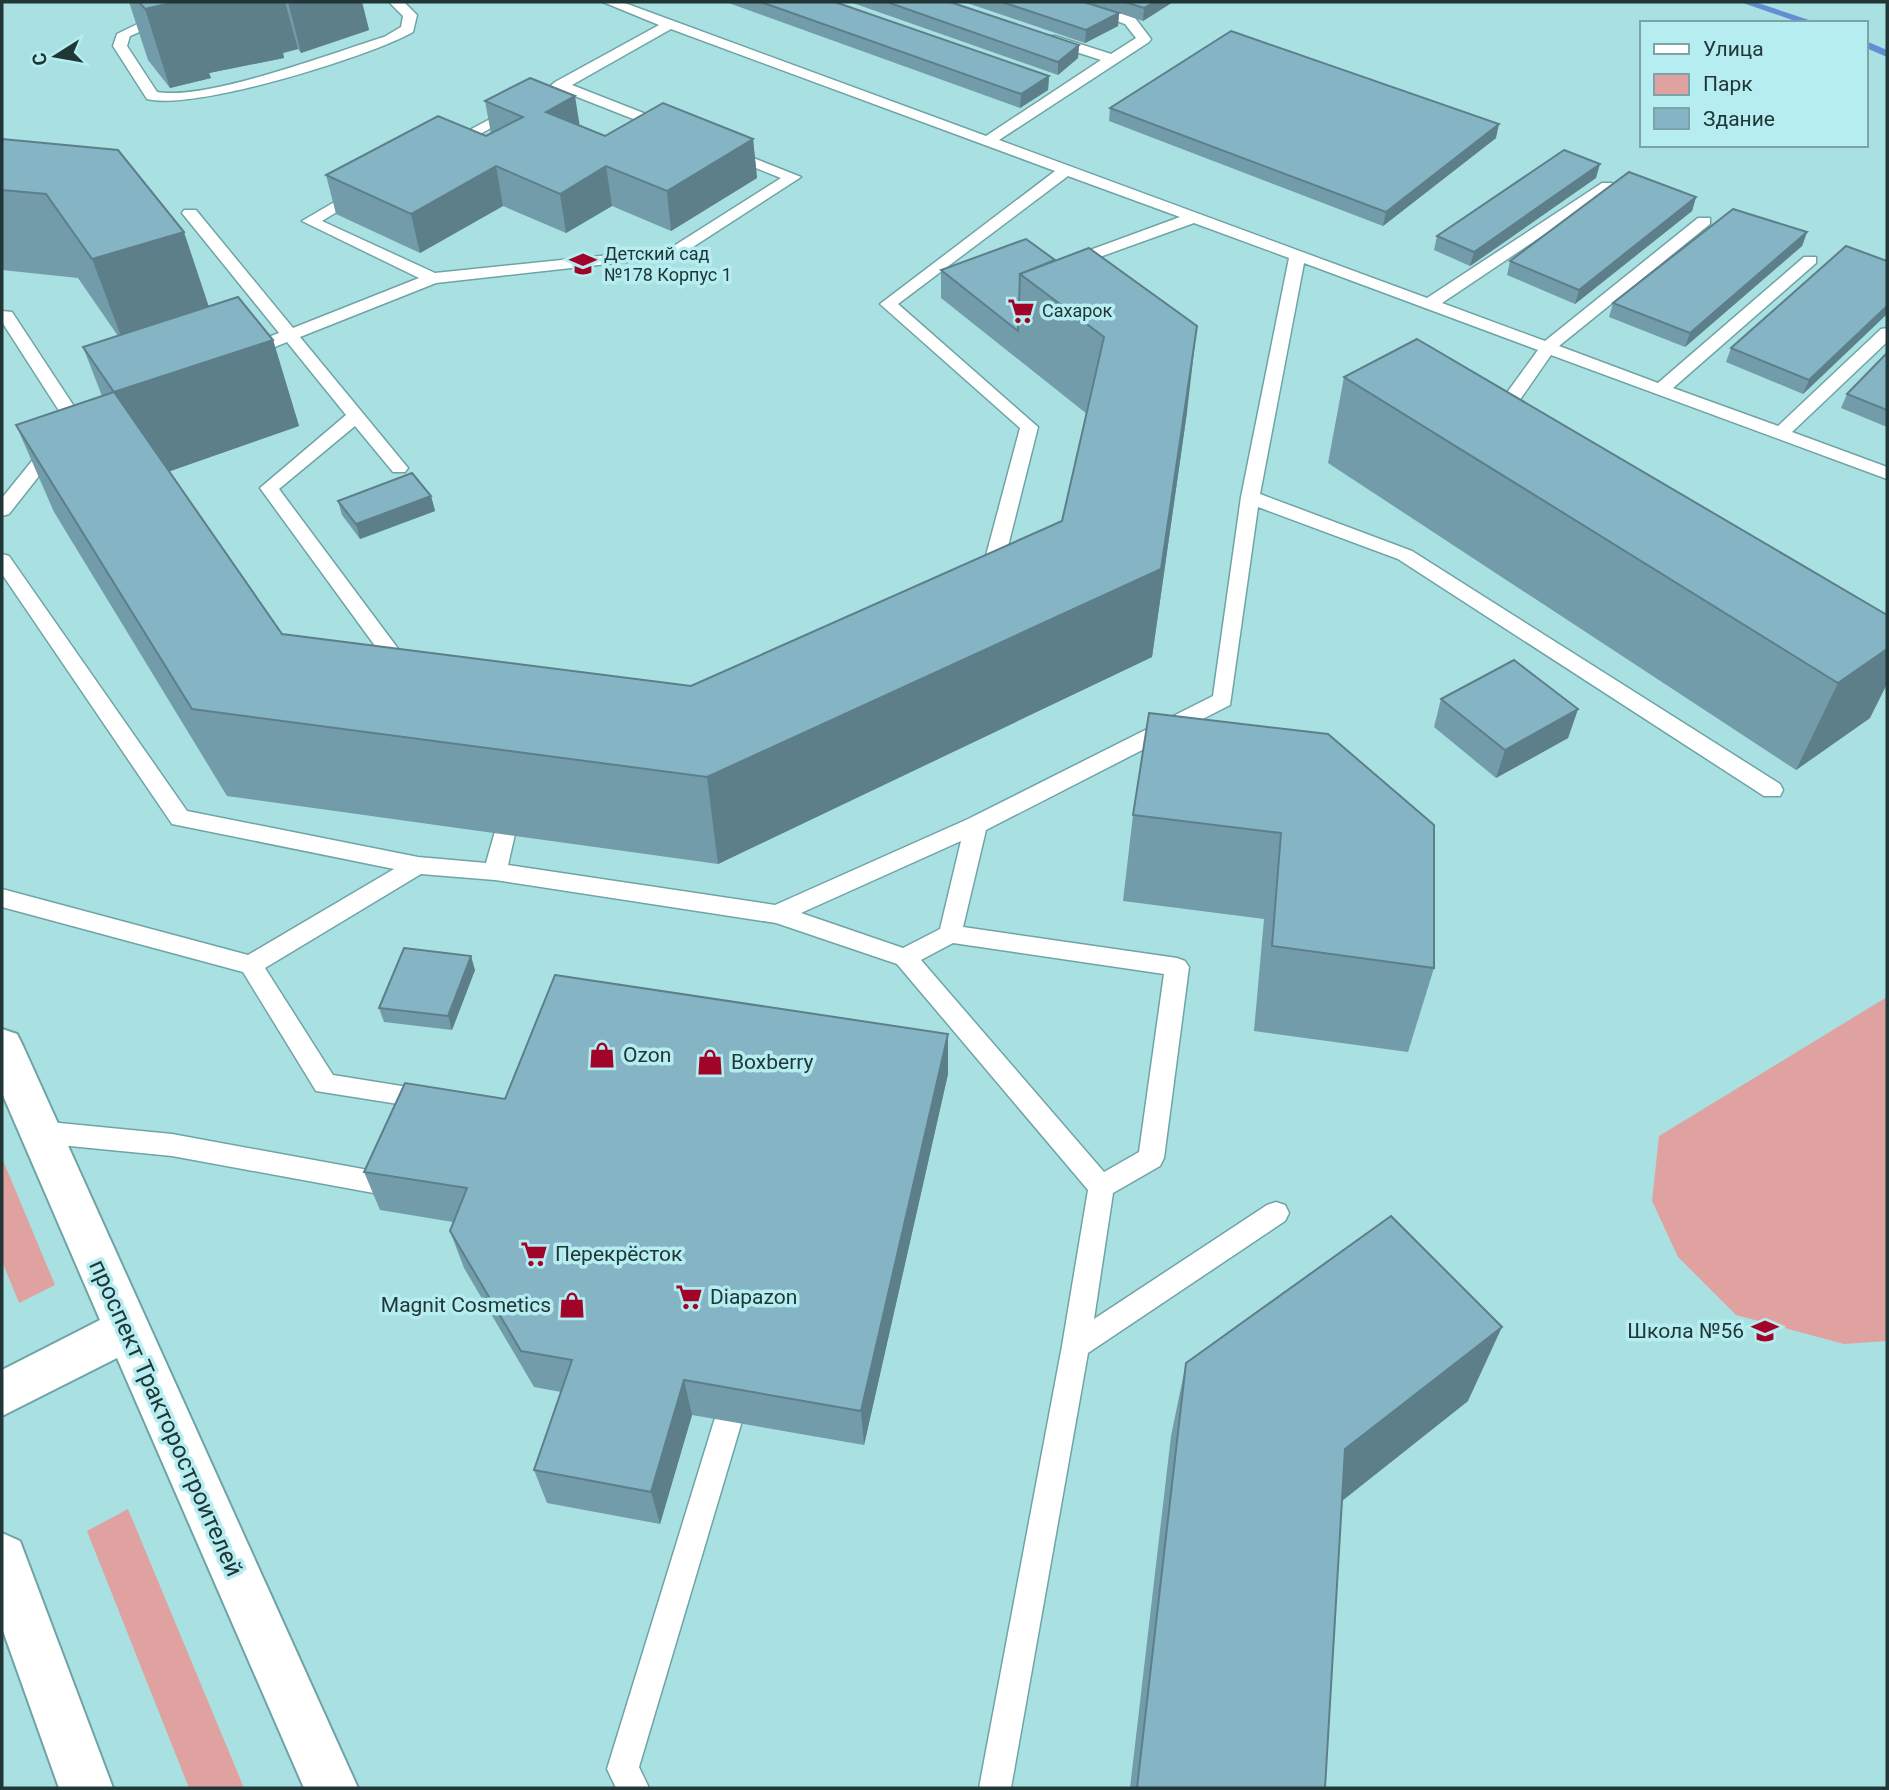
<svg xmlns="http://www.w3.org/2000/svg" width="1889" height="1790" font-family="Roboto,sans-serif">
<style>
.green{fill:#e0a2a0}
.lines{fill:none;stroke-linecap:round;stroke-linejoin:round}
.stream{fill:#648ed4;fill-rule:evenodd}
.lane-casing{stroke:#6fa4a6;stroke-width:3}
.primary-casing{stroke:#6fa4a6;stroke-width:4}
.lane{fill:#fff;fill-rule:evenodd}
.primary{fill:#fff;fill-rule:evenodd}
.wall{fill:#729ca9}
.shaded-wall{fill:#5d7f8a}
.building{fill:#85b5c5;stroke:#5d7f8a;stroke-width:2}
.labels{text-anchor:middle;stroke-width:7;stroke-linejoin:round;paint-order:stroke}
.far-poi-label{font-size:18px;fill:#203637;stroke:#b6edf0;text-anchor:start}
.poi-label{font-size:21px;fill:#203637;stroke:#b6edf0;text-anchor:start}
.near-street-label{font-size:24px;fill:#203637;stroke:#b6edf0}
</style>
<rect width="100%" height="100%" fill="#a9e0e2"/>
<g class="green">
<path d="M1887,997V1341L1844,1344L1736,1315L1678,1257L1652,1201L1659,1136Z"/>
<path d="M2,1158L55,1285L19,1303L2,1261Z"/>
<path d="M128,1509L244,1788H189L87,1531Z"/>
</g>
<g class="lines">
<g class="stream">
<path d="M1740,2H1755L1818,23H1801Z"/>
<path d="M1866,41L1887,50V57L1866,48Z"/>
</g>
<g class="lane-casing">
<g id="lane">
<path d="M182,2H196L188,11L130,36L127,46L157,92C206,101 332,53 384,37L401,27L403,16L389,2H404L417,15L413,32C369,57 194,111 147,99L113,46L117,34Z"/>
<path d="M603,2H622L986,136L1101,60L1045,42V36H1055L1111,54L1136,38L1125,24L1066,2H1086L1135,18L1151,39L1149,42L999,140L1427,298L1602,183H1612V189L1442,303L1545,341L1698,218H1710V224L1559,346L1658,383L1804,257H1816V263L1673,388L1778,426L1881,329L1887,328V342L1792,432L1887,467V479L1551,355L1517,404L1530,414L1521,419L1498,405L1538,350L1304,263L1260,494L1412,551L1780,784L1783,790L1780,796H1764L1398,559L1258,507L1230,705L986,830L963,927L1177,958L1185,961L1189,967L1164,1158L1160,1166L1113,1193L1094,1319L1267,1205L1276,1202L1285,1205L1289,1213L1285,1221L1088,1353L1011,1788H979L1062,1346L1088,1190L897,964L776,923L495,880L421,874L265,968L333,1075L439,1092L442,1099L439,1106L430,1109L316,1091L243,972L2,907V889L248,955L394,869L172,824L2,574V554L9,556L187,811L418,857L486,863L496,828H512L515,834L508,865L775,905L968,819L1213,696L1241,497L1289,258L1194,223L1072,267H1060V261L1180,217L1068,176L898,304L1038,427L1000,578L990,584L983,582L980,578L1020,428L880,304L1055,171L671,29L572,85L674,125V131H664L562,91L549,92L547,89L555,82L659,25ZM961,841L940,929L903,948L801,913ZM953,943L1164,974L1139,1152L1104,1172L921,960Z"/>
<path d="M514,106L519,107V113L454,148H444L442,145Z"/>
<path d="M726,147L801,177L679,256L436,283L300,337L408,468L405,472H393L355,426L279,489L402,654L416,657L419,662L409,669L389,665L260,488L346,415L287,342L252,356H240L237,352L240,348L279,333L182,213L184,210H196L293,328L419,278L302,221L355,190L360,188L368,193L322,221L435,273L669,249L781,178L721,154L719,151Z"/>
<path d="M2,311L12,312L83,420L9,514L2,516V498L65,420L2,322Z"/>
<path d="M39,1121L172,1134L390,1174L399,1177L403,1185L399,1193L390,1196L172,1156L39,1143L30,1139L26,1132L30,1125Z"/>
<path d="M728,1408L738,1412L742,1421L639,1767L649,1788H616L607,1769L714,1421L718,1412Z"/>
</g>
</g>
<g class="primary-casing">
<g id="primary">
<path d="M2,1029L17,1034L23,1046L358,1788H304L117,1358L2,1416V1370L100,1320L2,1093Z"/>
<path d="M2,1533L20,1541L113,1788H59L2,1628Z"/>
</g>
</g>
<use href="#lane" class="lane"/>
<use href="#primary" class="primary"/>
</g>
<g class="wall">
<path d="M129,2H362L369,30L301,53L298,49L283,53L284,58L209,73L211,78L170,88L148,60Z"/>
<path d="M726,2H835L1049,76L1048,90L1020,108Z"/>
<path d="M850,2H950L1079,45L1078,58L1058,75Z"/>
<path d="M964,2H1084L1118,13L1085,2H1173L1143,21L1119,13L1118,26L1085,43Z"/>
<path d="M485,101L580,126L605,136L753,139L757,178L671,231L612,206L566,233L503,206L420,253L336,214L326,175L486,136L491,134Z"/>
<path d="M1110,108L1496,138L1383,226L1109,121Z"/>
<path d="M2,139L209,306L273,340L299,426L169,471L282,634L691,686L1062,521L1087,414L941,298V270L1026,239L1187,412L1152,657L718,864L227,796L54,512L16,425L102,396L83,347L118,336L78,278L2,270Z"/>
<path d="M1596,178L1470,266L1434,250L1437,236Z"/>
<path d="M1696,197L1692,211L1575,304L1507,275L1510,261Z"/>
<path d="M1807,232L1802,246L1685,347L1609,317L1613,303Z"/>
<path d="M1887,261V314L1803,394L1726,362L1731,348Z"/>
<path d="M1887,353V427L1841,408L1847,394Z"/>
<path d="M1344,377L1887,615L1870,718L1796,770L1328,463Z"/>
<path d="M431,496L435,511L360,539L342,515L338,501Z"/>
<path d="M1441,699L1578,709L1568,738L1496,778L1434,727Z"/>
<path d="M1133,815L1434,825V968L1408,1052L1254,1031L1264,919L1123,901Z"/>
<path d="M475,970L452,1030L384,1022L379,1008Z"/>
<path d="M948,1034V1074L864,1445L692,1415L660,1524L547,1503L534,1470L561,1392L534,1387L464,1268L450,1231L453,1222L380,1210L364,1172L505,1099Z"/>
<path d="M1186,1363L1468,1401L1342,1501L1325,1788H1130L1171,1436Z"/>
</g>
<g class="shaded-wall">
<path d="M175,2H285L298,49L283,53L284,58L209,73L211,78L170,88L145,9Z"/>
<path d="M288,2H362L369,30L301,53Z"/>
<path d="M1154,2H1173L1143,21L1144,8Z"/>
<path d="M1119,13L1118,26L1085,43L1086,30Z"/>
<path d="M1079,45L1078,58L1058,75V62Z"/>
<path d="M1049,76L1048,90L1020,108L1021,94Z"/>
<path d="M575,96L581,134L546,112Z"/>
<path d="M1499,124L1496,138L1383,226L1386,212Z"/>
<path d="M753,139L757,178L671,231L667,191Z"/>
<path d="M1600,164L1596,178L1470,266L1474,252Z"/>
<path d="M496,166L503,206L420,253L411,214Z"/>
<path d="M606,166L612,206L566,233L560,194Z"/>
<path d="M1696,197L1692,211L1575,304L1579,290Z"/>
<path d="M184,232L212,316L124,344L92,259Z"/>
<path d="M1807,232L1802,246L1685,347L1690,333Z"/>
<path d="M1887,306V314L1803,394L1809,380Z"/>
<path d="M1197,326L1187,412L1152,657L718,864L707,777L1161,569Z"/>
<path d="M273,340L299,426L148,479L114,392Z"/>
<path d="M431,496L435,511L360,539L356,524Z"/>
<path d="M1887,649V684L1870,718L1796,770L1838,683Z"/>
<path d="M1578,709L1568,738L1496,778L1505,750Z"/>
<path d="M471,956L475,970L452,1030L448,1016Z"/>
<path d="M948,1034V1074L864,1445L861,1411Z"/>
<path d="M1502,1327L1468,1401L1319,1519L1345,1449Z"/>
<path d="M684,1380L692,1415L660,1524L651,1492Z"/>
</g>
<g class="building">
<path d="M139,2H175L145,9Z"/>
<path d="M761,2H835L1049,76L1021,94Z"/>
<path d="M887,2H950L1079,45L1058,62Z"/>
<path d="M1002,2H1084L1119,13L1086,30Z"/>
<path d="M1125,2H1154L1144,8Z"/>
<path d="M1231,31L1499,124L1386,212L1110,108Z"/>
<path d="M530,78L575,96L546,112L605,136L663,103L753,139L667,191L606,166L560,194L496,166L411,214L326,175L438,116L486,136L523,117L485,101Z"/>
<path d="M2,139L118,150L184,232L92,259L46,194L2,190Z"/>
<path d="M1564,150L1600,164L1474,252L1437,236Z"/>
<path d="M1629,172L1696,197L1579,290L1510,261Z"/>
<path d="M1733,209L1807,232L1690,333L1613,303Z"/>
<path d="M1026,239L1055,260L1020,274L1018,331L941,270Z"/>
<path d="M1846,246L1887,261V306L1809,380L1731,348Z"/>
<path d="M1089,248L1197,326L1161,569L707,777L192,709L16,425L114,392L282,634L691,686L1062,521L1104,337L1020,274Z"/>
<path d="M238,297L273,340L114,392L83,347Z"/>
<path d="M1417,339L1887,615V649L1838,683L1344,377Z"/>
<path d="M1887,353V410L1847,394Z"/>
<path d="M412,473L431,496L356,524L338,501Z"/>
<path d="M1514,660L1578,709L1505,750L1441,699Z"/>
<path d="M1149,713L1328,734L1434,825V968L1272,946L1281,833L1133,815Z"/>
<path d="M404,948L471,956L448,1016L379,1008Z"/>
<path d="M555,975L948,1034L861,1411L684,1380L651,1492L534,1470L572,1360L521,1351L450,1231L467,1188L364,1172L405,1083L505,1099Z"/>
<path d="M1391,1216L1502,1327L1345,1449L1325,1788H1137L1186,1363Z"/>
</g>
<defs>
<g id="school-bare" transform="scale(2.1)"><path d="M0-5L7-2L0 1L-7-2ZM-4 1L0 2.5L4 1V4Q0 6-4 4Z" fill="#a20328" stroke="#b6edf0" stroke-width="2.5" paint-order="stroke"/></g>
<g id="supermarket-bare" transform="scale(2.1)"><path d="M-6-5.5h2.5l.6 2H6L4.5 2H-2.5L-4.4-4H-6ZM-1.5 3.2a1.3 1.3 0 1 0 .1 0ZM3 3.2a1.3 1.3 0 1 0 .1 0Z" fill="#a20328" stroke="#b6edf0" stroke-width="2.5" paint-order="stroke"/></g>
<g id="shop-bare" transform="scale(2.1)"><path d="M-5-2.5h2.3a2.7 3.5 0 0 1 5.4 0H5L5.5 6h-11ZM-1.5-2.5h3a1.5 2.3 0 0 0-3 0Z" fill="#a20328" stroke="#b6edf0" stroke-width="2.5" paint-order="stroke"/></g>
</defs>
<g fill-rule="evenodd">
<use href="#school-bare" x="583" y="264"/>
<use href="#supermarket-bare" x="1021" y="311"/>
<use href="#shop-bare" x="602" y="1055"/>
<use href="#shop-bare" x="710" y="1062"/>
<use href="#supermarket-bare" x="534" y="1254"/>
<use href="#supermarket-bare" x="689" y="1297"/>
<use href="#shop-bare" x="572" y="1305"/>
<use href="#school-bare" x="1765" y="1331"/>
</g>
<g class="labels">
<g class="far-poi-label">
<text x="604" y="260">Детский сад<tspan x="604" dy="21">№178 Корпус 1</tspan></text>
<text x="1042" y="317">Сахарок</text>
</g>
<g class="poi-label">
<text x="623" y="1062">Ozon</text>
<text x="731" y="1069">Boxberry</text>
<text x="555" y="1261">Перекрёсток</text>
<text x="710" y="1304">Diapazon</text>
<text x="551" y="1312" text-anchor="end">Magnit Cosmetics</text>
<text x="1744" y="1338" text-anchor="end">Школа №56</text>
</g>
<g class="near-street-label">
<text transform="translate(166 1418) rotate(66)" y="8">проспект Тракторостроителей</text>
</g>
</g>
<rect width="1889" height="1790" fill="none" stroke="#203637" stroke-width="7"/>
<rect x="1640" y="21" width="228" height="126" fill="#b6edf0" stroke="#7aa4a6" stroke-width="2"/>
<rect x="1654" y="44" width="35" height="10" fill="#ffffff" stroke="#7aa4a6" stroke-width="2"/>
<text x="1703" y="56" font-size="21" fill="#203637">Улица</text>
<rect x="1654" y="74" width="35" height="21" fill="#e0a2a0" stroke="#7aa4a6" stroke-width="2"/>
<text x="1703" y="91" font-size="21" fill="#203637">Парк</text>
<rect x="1654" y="108" width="35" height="21" fill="#85b5c5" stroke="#7aa4a6" stroke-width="2"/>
<text x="1703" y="126" font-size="21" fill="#203637">Здание</text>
<g transform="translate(56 56) rotate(259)" stroke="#b6edf0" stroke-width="5" paint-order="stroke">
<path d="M0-5L12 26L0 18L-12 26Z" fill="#203637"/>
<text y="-10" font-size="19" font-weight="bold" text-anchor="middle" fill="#203637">С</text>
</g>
</svg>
